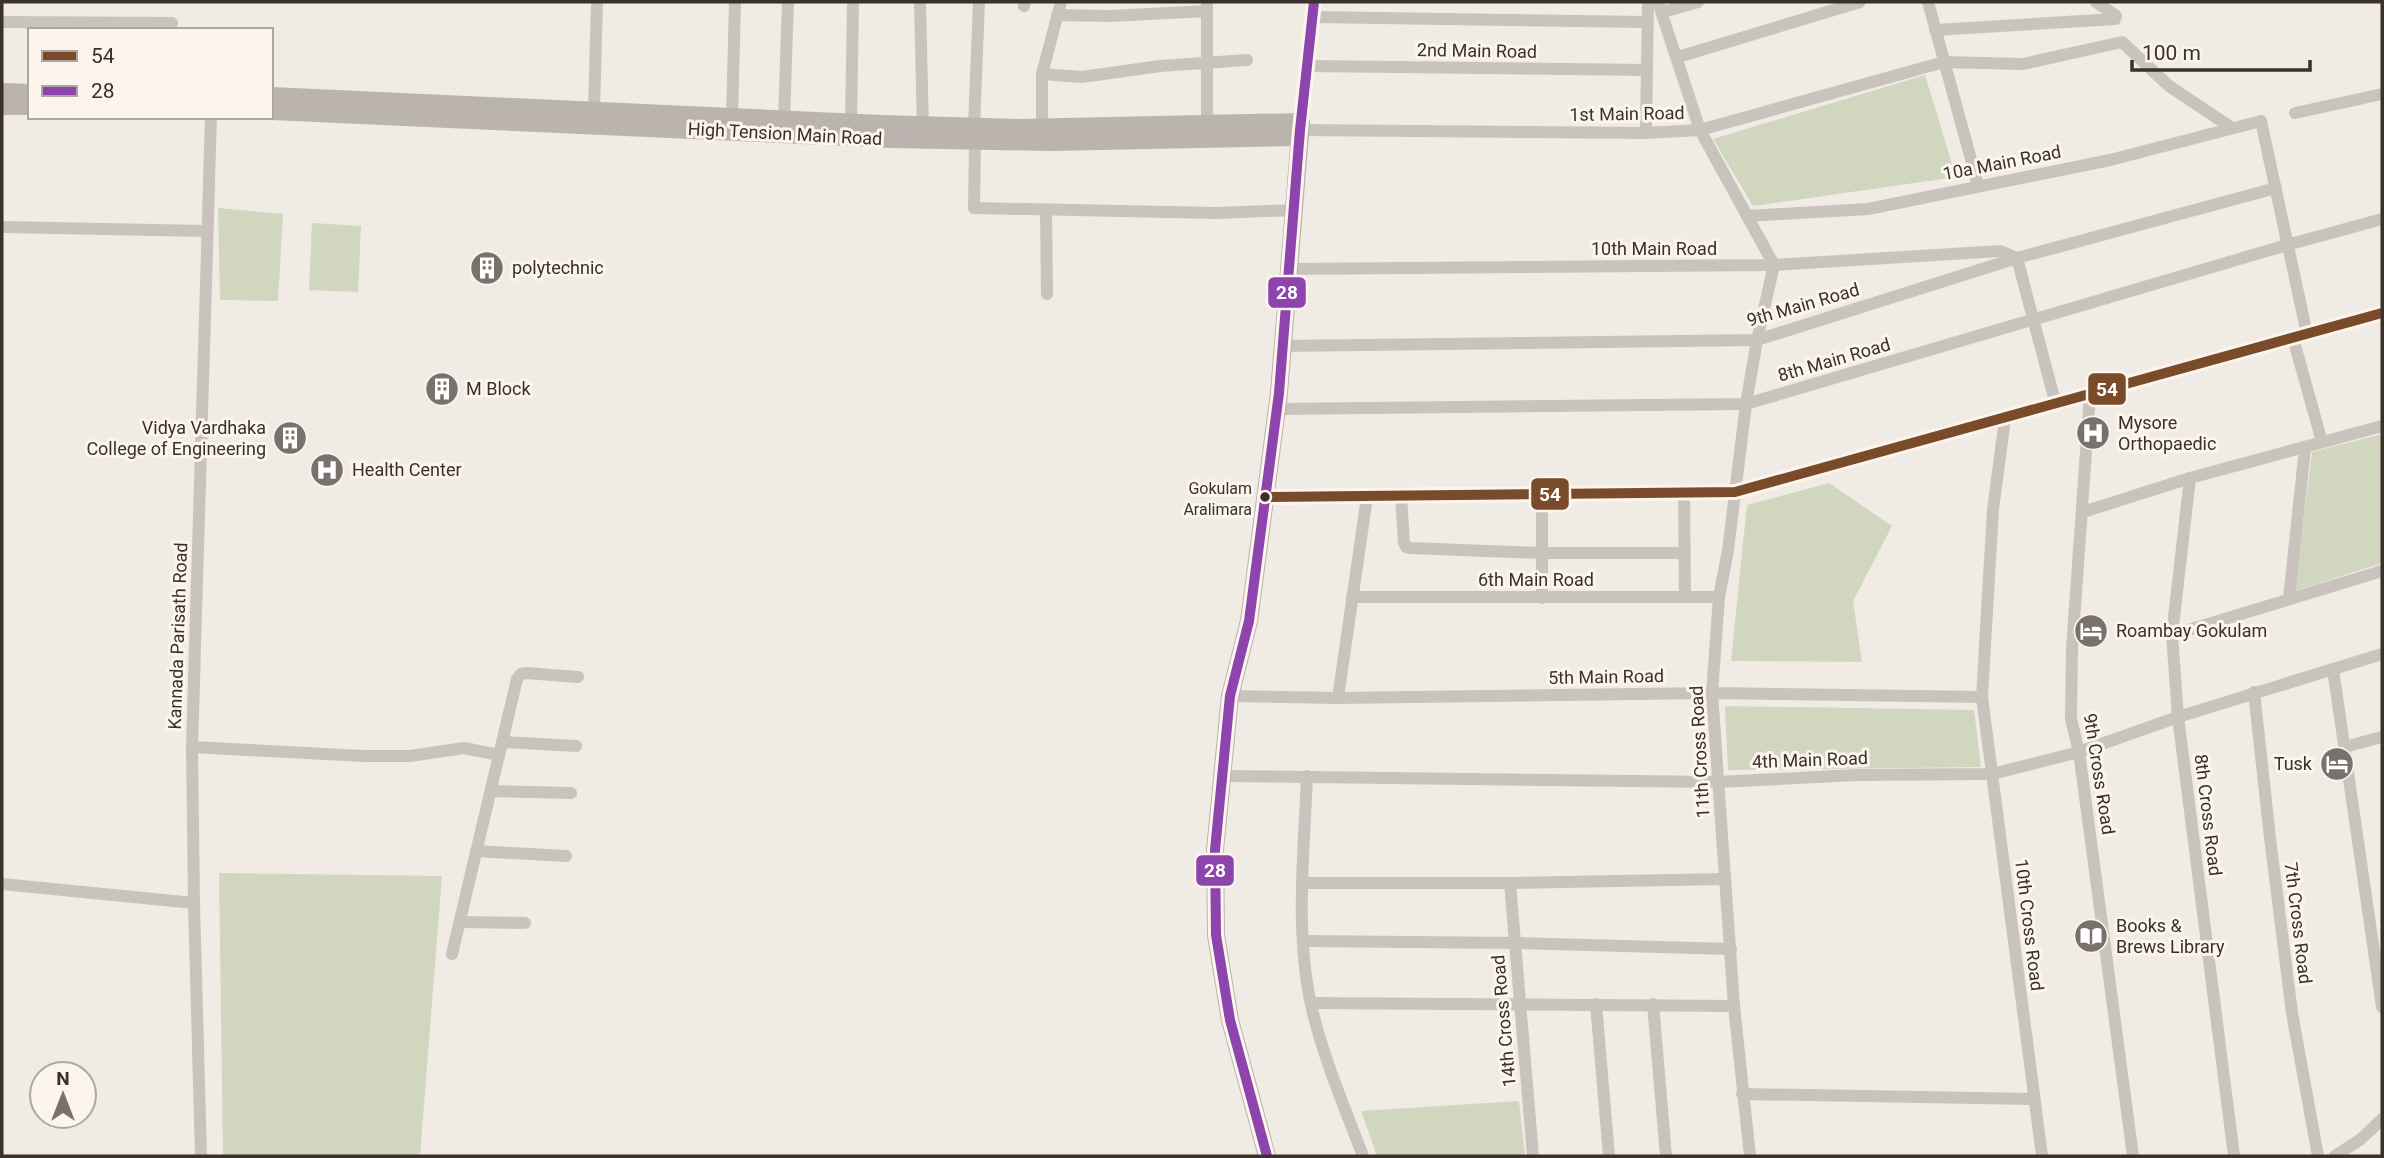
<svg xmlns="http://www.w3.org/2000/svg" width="2384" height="1158" font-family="Roboto,sans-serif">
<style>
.green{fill:#d1d6bf}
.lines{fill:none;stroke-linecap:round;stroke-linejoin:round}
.minor{stroke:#c9c3be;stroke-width:12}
.tertiary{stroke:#c9c3be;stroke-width:14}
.secondary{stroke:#bab3ae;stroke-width:18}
.bus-1-casing{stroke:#fbf5ee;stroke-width:16}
.bus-2-casing{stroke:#fbf5ee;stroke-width:16}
.bus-1{stroke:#7a4b2a;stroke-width:10}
.bus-2{stroke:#8e44ad;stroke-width:10}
.bus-dot{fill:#3b302b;stroke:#fbf5ee;stroke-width:2.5}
.labels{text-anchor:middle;stroke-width:6;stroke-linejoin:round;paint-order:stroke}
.bus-label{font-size:16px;fill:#3b302b;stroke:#fbf5ee;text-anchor:end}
.street-label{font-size:18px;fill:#3b302b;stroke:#fbf5ee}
.poi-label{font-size:18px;fill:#3b302b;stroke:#fbf5ee;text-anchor:start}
.line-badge{stroke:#fbf5ee;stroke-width:2.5}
.badge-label{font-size:19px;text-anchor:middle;font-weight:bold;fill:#fff}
</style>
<rect width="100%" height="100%" fill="#f0ebe5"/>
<g class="green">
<path d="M1925,75L1956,177L1753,206L1713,139Z"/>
<path d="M218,208L283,214L278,301L220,300Z"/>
<path d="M312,223L361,226L358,292L309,290Z"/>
<path d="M2382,434V563L2295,591L2312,452Z"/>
<path d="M1829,483L1892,526L1853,601L1862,662L1731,661L1747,505Z"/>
<path d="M1725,706L1974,710L1981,767L1728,770Z"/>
<path d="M219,873L442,876L420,1156H223Z"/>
<path d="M1519,1101L1525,1156H1377L1361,1111Z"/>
</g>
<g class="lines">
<g class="minor">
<path d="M920,2L923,131"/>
<path d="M1207,2V125"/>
<path d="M1658,2L1700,130L1774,265"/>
<path d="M1928,2L1978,185"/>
<path d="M1024,6L1025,2"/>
<path d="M1663,12L1698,2"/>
<path d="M1057,15L1110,16L1207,11"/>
<path d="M1312,17L1646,22"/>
<path d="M2,22L172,23"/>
<path d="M1935,30L2115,19L2116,16L2096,2"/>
<path d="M1678,57L1860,2"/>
<path d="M1307,66L1647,70"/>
<path d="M1042,74L1082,77L1160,66L1247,60"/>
<path d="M594,111L597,2"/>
<path d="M2295,113L2382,94"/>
<path d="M732,118L735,2"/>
<path d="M784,120L788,2"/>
<path d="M851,123L853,2"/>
<path d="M974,127L979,2"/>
<path d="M1300,130L1646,133L1700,130L1944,62L2023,64L2122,42L2169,86L2232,128"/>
<path d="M1646,133L1648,2"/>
<path d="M1042,136V74L1061,2"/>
<path d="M975,141L974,208L1216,213L1294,210"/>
<path d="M1046,210L1047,294"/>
<path d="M1747,216L1868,209L2110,160L2261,121L2307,334"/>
<path d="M2,227L206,231"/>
<path d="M1289,269L1774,265L2000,251L2017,258L2056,405"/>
<path d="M2293,338L2322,442"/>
<path d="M1282,346L1757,340L2017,258L2276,188"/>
<path d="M2090,395L2072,649L2071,719L2079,752L2133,1156"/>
<path d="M1277,409L1746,404L2287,245L2382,219"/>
<path d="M2005,419L1993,509L1982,697L2042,1156"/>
<path d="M2190,478L2172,635L2178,717L2234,1156"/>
<path d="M1684,493L1685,597"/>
<path d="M1542,495V598"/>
<path d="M1401,496L1404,542L1406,547L1410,548L1542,553H1684"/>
<path d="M1265,497L1735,492L2382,313"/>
<path d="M2083,512L2190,478L2382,426"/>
<path d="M1352,597H1719"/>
<path d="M2289,599L2305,448"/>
<path d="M2172,635L2382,571"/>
<path d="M2333,669L2382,1007"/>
<path d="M2254,692L2270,838L2292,1013L2318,1156"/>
<path d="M1230,696L1338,698L1712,693L1982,697"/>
<path d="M1338,698L1367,497"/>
<path d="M502,742L576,746"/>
<path d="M192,747L363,756H410L464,748L499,755"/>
<path d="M2344,747L2382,737"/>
<path d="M1222,776L1718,782L1857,775L1992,774L2079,752L2178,717L2382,654"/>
<path d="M1307,776C1304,852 1295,931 1311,1005C1323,1057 1344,1106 1363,1156"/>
<path d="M491,791L571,793"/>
<path d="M476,851L566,856"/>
<path d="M1302,883H1510L1725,879"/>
<path d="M1510,883L1533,1156"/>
<path d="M2,884L194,903"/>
<path d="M460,922L525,923"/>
<path d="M1303,941L1515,943L1731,949"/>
<path d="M452,954L517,679L521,674L526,673L578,677"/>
<path d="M1311,1003L1734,1006"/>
<path d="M1596,1004L1609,1156"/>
<path d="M1653,1004L1666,1156"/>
<path d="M1742,1094L2033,1099"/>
<path d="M201,1156L194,903L192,747L211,117"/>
<path d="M1750,1156L1734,1006L1712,693L1719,597L1728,550L1746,404L1757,340L1774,265"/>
<path d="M2335,1156L2361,1139L2382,1119"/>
</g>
<path class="tertiary" d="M1301,122L1314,2"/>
<g class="secondary">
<path d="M2,92L30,93"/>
<path d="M271,96L882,124L1018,128L1301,122L1279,393L1249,621L1230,696L1215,850L1216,935L1230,1020L1267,1156"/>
<path d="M2,106H30"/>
<path d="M271,111L892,139L1051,142L1300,137"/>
</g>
<g class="bus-1-casing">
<path id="bus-1" d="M1265,497L1735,492L2382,313"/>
</g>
<g class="bus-2-casing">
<path id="bus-2" d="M1267,1156L1230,1020L1216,935L1215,850L1230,696L1249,621L1279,393L1300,130L1314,2"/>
</g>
<use href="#bus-1" class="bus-1"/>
<use href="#bus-2" class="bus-2"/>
</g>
<defs>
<g id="building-disc" transform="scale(1.75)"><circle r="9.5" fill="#7a716c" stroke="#fbf5ee"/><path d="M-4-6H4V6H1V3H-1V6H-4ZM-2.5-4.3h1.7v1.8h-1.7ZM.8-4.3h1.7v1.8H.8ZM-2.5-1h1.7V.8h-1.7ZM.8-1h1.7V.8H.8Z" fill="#fff"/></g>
<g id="hospital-disc" transform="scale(1.75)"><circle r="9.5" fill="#7a716c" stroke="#fbf5ee"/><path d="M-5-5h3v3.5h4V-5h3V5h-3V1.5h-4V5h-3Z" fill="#fff"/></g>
<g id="hotel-disc" transform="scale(1.75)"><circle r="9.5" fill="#7a716c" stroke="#fbf5ee"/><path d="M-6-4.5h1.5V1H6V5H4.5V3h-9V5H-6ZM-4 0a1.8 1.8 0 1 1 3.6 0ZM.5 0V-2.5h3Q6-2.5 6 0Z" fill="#fff"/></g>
<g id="library-disc" transform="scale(1.75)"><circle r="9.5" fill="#7a716c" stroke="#fbf5ee"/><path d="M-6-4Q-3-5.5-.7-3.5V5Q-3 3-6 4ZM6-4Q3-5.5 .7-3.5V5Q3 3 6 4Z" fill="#fff"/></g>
</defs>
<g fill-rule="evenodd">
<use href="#building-disc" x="487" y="268"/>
<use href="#building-disc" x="442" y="389"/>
<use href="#hospital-disc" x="2093" y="433"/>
<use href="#building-disc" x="290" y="438"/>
<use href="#hospital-disc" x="327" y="470"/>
<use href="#hotel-disc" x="2091" y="631"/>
<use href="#hotel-disc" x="2337" y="764"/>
<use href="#library-disc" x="2091" y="936"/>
</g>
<circle class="bus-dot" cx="1265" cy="497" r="6"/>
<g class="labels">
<g class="bus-label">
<text x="1252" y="494">Gokulam<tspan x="1252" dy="21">Aralimara</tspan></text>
</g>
<g class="street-label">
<text transform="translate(1477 51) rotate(1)" y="6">2nd Main Road</text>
<text transform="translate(1627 114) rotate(-1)" y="6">1st Main Road</text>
<text transform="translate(785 134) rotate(3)" y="6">High Tension Main Road</text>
<text transform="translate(2002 163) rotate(-11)" y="6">10a Main Road</text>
<text x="1654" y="255">10th Main Road</text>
<text transform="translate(1803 305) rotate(-16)" y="6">9th Main Road</text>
<text transform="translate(1834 360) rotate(-16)" y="6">8th Main Road</text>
<text x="1536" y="586">6th Main Road</text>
<text transform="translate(178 636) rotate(-88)" y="6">Kannada Parisath Road</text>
<text transform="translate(1606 677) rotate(-1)" y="6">5th Main Road</text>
<text transform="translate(1700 752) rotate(-93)" y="6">11th Cross Road</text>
<text transform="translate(1810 760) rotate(-2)" y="6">4th Main Road</text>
<text transform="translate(2099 774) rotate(81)" y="6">9th Cross Road</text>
<text transform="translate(2208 815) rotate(83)" y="6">8th Cross Road</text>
<text transform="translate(2298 923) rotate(83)" y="6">7th Cross Road</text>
<text transform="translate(2029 925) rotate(83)" y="6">10th Cross Road</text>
<text transform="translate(1504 1021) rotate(-95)" y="6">14th Cross Road</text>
</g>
<g class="poi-label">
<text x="512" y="274">polytechnic</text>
<text x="466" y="395">M Block</text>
<text x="2118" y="429">Mysore<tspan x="2118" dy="21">Orthopaedic</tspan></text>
<text x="266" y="434" text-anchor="end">Vidya Vardhaka<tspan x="266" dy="21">College of Engineering</tspan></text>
<text x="352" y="476">Health Center</text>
<text x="2116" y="637">Roambay Gokulam</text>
<text x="2312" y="770" text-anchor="end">Tusk</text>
<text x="2116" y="932">Books &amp;<tspan x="2116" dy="21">Brews Library</tspan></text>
</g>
</g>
<g class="line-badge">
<rect x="1267" y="276" width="40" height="33" rx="7" fill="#8e44ad"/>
<rect x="2087" y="372" width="40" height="34" rx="7" fill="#7a4b2a"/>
<rect x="1530" y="477" width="40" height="34" rx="7" fill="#7a4b2a"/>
<rect x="1195" y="854" width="40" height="33" rx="7" fill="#8e44ad"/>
</g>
<g class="badge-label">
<text x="1287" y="299">28</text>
<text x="2107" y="396">54</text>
<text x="1550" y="501">54</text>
<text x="1215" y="877">28</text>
</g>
<rect width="2384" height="1158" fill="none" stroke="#3b302b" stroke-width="7"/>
<rect x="28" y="28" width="245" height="91" fill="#fbf5ee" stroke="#aea6a0" stroke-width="2"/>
<rect x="42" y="51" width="35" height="10" fill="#7a4b2a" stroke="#aea6a0" stroke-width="2"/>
<text x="91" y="63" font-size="21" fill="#3b302b">54</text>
<rect x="42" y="86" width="35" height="10" fill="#8e44ad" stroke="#aea6a0" stroke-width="2"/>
<text x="91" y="98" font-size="21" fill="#3b302b">28</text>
<g transform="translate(63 1095)"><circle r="33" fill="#fbf5ee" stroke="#aea6a0" stroke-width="2"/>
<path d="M0-5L12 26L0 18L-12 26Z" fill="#7a716c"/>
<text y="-10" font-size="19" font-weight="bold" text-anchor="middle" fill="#3b302b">N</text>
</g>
<path d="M2132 60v10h178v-10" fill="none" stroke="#3b302b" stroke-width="3.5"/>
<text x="2142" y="60" font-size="21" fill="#3b302b" stroke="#fbf5ee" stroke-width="5" paint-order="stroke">100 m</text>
</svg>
